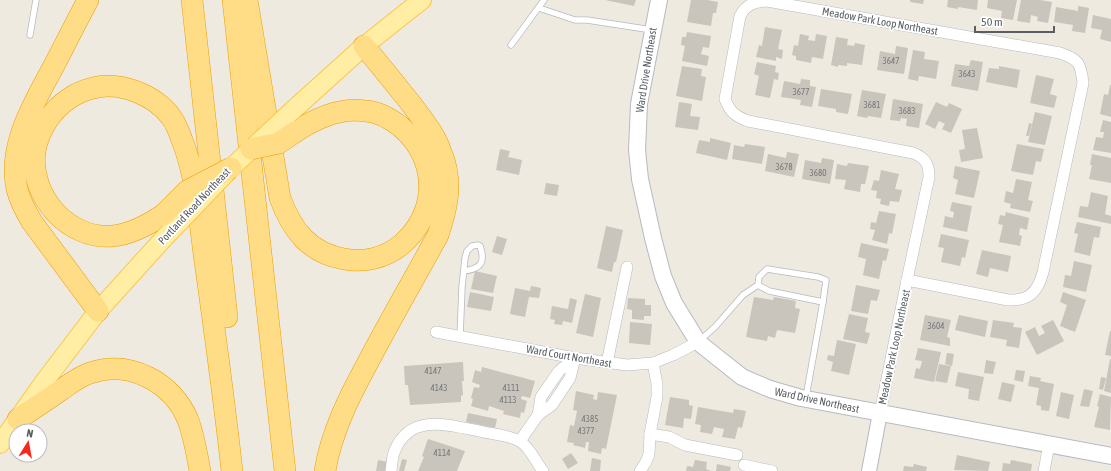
<svg xmlns="http://www.w3.org/2000/svg" width="1111" height="471" font-family="'Asap Condensed',sans-serif">
<style>
.building{fill:#c9c5bd}
.lines{fill:none;stroke-linecap:round;stroke-linejoin:round}
.service-casing{stroke:#b6b9bf;stroke-width:7}
.minor-casing{stroke:#b6b9bf;stroke-width:12}
.tertiary-casing{stroke:#b6b9bf;stroke-width:16}
.secondary-casing{stroke:#b6bbc1;stroke-width:18}
.primary-casing{stroke:#fec649;stroke-width:20}
.motorway-casing{stroke:#ee9d00;stroke-width:22}
.service{stroke:#fff;stroke-width:5.5}
.minor{stroke:#fff;stroke-width:11}
.tertiary{stroke:#fff;stroke-width:14}
.secondary{stroke:#fff;stroke-width:16}
.primary{stroke:#ffeea4;stroke-width:18}
.motorway{stroke:#ffdd86;stroke-width:21}
.primary-bridge-casing{stroke:#fec649;stroke-width:20;stroke-linecap:butt}
.motorway-bridge-casing{stroke:#ee9d00;stroke-width:22;stroke-linecap:butt}
.primary-bridge{stroke:#ffeea4;stroke-width:18}
.motorway-bridge{stroke:#ffdd86;stroke-width:21}
.labels{text-anchor:middle;stroke-width:3.5;stroke-linejoin:round;paint-order:stroke}
.number-label{font-size:9px;fill:#75787a}
.street-label{font-size:11px;fill:#595e63;stroke:#fff}
</style>
<rect width="100%" height="100%" fill="#eeeae0"/>
<g class="building">
<path d="M605,0H636L634,6Z"/>
<path d="M691,0H707L718,2L716,13H713L711,26L687,22Z"/>
<path d="M910,0H924L923,4L910,2Z"/>
<path d="M948,0H978L977,10L958,7V9L947,7Z"/>
<path d="M988,0H1017L1013,20L1001,18L1002,11L987,8Z"/>
<path d="M1021,0H1040L1052,2L1048,23L1037,21L1038,17L1031,15L1030,23L1017,21Z"/>
<path d="M1078,6L1089,8L1085,33L1072,31L1073,25L1054,22L1056,7L1078,11Z"/>
<path d="M1093,15L1111,19V42L1100,39L1102,30L1091,28Z"/>
<path d="M765,27L782,30L778,49L783,50L782,59L776,57V61L756,57L759,45L762,46Z"/>
<path d="M687,32L711,36L709,48L703,47L701,54L709,56L707,66L682,61L685,46L681,45L682,37H686Z"/>
<path d="M800,34L809,36L808,40L815,41L816,34L827,36L823,59L812,57L811,63L796,60V56L792,55L794,45L798,46Z"/>
<path d="M836,37L848,39L847,45L854,46L855,43L865,45L862,65L847,63V66L838,65V67L831,65Z"/>
<path d="M896,46L908,48L904,74L877,70L880,51L895,54Z"/>
<path d="M913,50L925,52L924,59L939,61L936,79L919,76L918,81L908,79Z"/>
<path d="M971,60L983,62L978,91L951,86L955,64L969,66Z"/>
<path d="M757,62L776,66L775,72L779,73L778,80L774,79L770,98L755,95L759,76L754,74Z"/>
<path d="M682,66L702,69L701,76L706,77L702,101L676,96Z"/>
<path d="M999,66L1020,70L1017,88L986,82L989,68L999,69Z"/>
<path d="M1036,75L1054,79L1050,94L1057,96L1054,108L1030,103Z"/>
<path d="M801,79L810,80V86L816,87L812,107L800,105L801,100L781,97L784,81L800,84Z"/>
<path d="M1110,85H1111V117L1100,114L1104,94L1108,95Z"/>
<path d="M821,89L852,94L848,114L836,112V109L818,106Z"/>
<path d="M862,90L886,94L881,118L868,116L867,118L857,116Z"/>
<path d="M893,99L923,104L919,128L906,126L907,119L901,118L900,121L890,120Z"/>
<path d="M679,102L692,104L690,116L700,117L698,130L675,127Z"/>
<path d="M936,102L947,107L949,103L962,109L951,133L942,129L945,124L939,121L935,129L925,124Z"/>
<path d="M1035,112L1052,116L1045,145L1028,142Z"/>
<path d="M1103,120L1111,122V153L1093,150L1096,137L1103,138L1104,132H1100Z"/>
<path d="M1029,123L1032,124L1029,136H1026Z"/>
<path d="M977,128L983,158L961,162L959,150L965,149L962,130Z"/>
<path d="M710,138L731,143L727,160L696,153L699,140L710,142Z"/>
<path d="M745,144L765,147L762,164L732,159L734,145L744,147Z"/>
<path d="M1017,144L1044,149L1041,162L1036,161L1033,175L1011,171Z"/>
<path d="M500,149L510,151L508,157L522,160L519,175L496,170Z"/>
<path d="M787,152L799,154L794,177L765,171L768,154L786,158Z"/>
<path d="M1092,154L1111,158V183L1089,179L1092,165H1090Z"/>
<path d="M822,158L834,160L830,184L802,179L805,160L821,163Z"/>
<path d="M848,163L869,166L865,184H861L860,192L844,189L846,180L835,179L837,164L847,166Z"/>
<path d="M955,166L980,171L974,198L955,194L958,180L953,178Z"/>
<path d="M881,170L899,174L895,189L902,190L899,202L890,201L889,206L880,204L881,199L876,198L877,191L871,190L874,180L879,181Z"/>
<path d="M1016,179L1032,182L1028,200L1033,201L1030,212L1010,208L1011,204L1004,202L1006,191L1013,193Z"/>
<path d="M546,183L559,185L557,196L544,194Z"/>
<path d="M1091,192L1108,196L1105,214L1111,216V224L1078,217L1080,206L1088,207Z"/>
<path d="M952,202L972,206L967,232L943,227L945,216L953,218L954,212L950,211Z"/>
<path d="M879,211L896,214L892,234L889,233L887,244L872,240L875,230L870,229L871,222L876,223Z"/>
<path d="M1006,212L1029,218L1027,230L1020,228L1019,235L1022,236L1020,246L999,242L1003,225L998,224L1000,215L1005,216Z"/>
<path d="M1077,222L1101,227L1099,238L1094,237L1090,256L1074,252L1078,234L1074,233Z"/>
<path d="M606,226L623,230L616,262H614L612,272L597,268Z"/>
<path d="M941,234L969,240L965,258L962,257L960,266L941,262L944,248L938,247Z"/>
<path d="M497,236L507,239L502,255L492,252Z"/>
<path d="M861,243L889,249L886,261L883,260L879,279L863,275L866,259L858,257Z"/>
<path d="M982,250L1011,256L1008,272L990,268L988,277L976,274Z"/>
<path d="M1074,261L1092,265L1086,292L1063,287L1065,275L1071,276Z"/>
<path d="M475,271L497,276L493,293L471,289Z"/>
<path d="M856,285L880,290L877,301L871,300L868,314L851,311Z"/>
<path d="M531,286L541,288L539,298L529,297L525,317L510,314L515,288L530,291Z"/>
<path d="M470,292L494,297L491,311L467,307Z"/>
<path d="M1063,292L1086,300L1075,332L1060,326L1067,305L1060,302Z"/>
<path d="M585,294L601,298L593,337L576,333Z"/>
<path d="M754,297L773,300L774,297L796,301L795,308L800,309L795,333L777,330L775,338L768,336L767,341L746,337Z"/>
<path d="M570,298L577,300L572,323L563,321L562,325L554,324L555,320L550,319L552,306L568,309Z"/>
<path d="M628,298L645,299V305H651V316H644V320L632,319V310L627,309Z"/>
<path d="M849,314L868,318L865,332L870,333L867,344L843,339Z"/>
<path d="M925,315L951,320L947,337L950,338V346L920,340Z"/>
<path d="M959,315L988,321L985,337L955,330Z"/>
<path d="M993,320L1014,323L1013,327L1022,328L1019,348L1006,346L1007,340L990,337Z"/>
<path d="M1053,320L1064,341L1037,355L1025,332L1035,327L1039,336L1045,333L1041,326Z"/>
<path d="M630,322L652,324L650,345L629,343Z"/>
<path d="M1110,331H1111V356L1105,355Z"/>
<path d="M837,340L856,344L849,375L831,371L833,362L827,360L828,355L834,356Z"/>
<path d="M918,348L941,352L934,382L914,378L916,368L920,369L922,361L915,360Z"/>
<path d="M947,353L954,354L952,366L945,364Z"/>
<path d="M1110,359H1111V393L1104,391Z"/>
<path d="M986,360L996,362L993,374L984,373Z"/>
<path d="M463,362L464,381H462L463,395L461,396V402L410,405L408,385H405L404,366Z"/>
<path d="M939,364L951,366L947,383L935,381Z"/>
<path d="M482,367L535,381L530,398L522,396L521,399L527,401L524,413L521,412L520,418L503,414L504,411L489,406L488,411L471,406L473,399L471,398L474,387L479,388L480,385L472,382L475,370L481,372Z"/>
<path d="M1016,370L1025,371L1023,382L1014,380Z"/>
<path d="M958,372L984,377L979,401L968,399L969,389L955,386Z"/>
<path d="M1030,376L1041,378L1040,381L1054,384L1049,411L1041,410V406L1036,405L1039,388L1028,386Z"/>
<path d="M1101,377L1106,378L1103,390L1099,389Z"/>
<path d="M1002,382L1015,385L1011,402L998,399Z"/>
<path d="M1084,389L1093,391L1089,407L1080,406Z"/>
<path d="M576,391L594,395L593,399L597,400L598,392L617,395L606,449L602,448L601,454L588,451L589,442H586L585,448L573,445L574,443L567,442L570,425L574,426L577,411L573,410Z"/>
<path d="M1061,392L1074,395L1069,419L1056,416Z"/>
<path d="M1100,394L1111,397L1110,430L1094,427L1099,407L1097,406Z"/>
<path d="M670,397L689,400V405L693,406L691,419L684,418L683,428L665,425Z"/>
<path d="M698,407L733,413L734,409L746,411L742,428L738,427L735,439L722,437L724,429L714,427L712,434L700,432L701,425L695,424Z"/>
<path d="M468,413L497,419L495,428L466,422Z"/>
<path d="M428,439L465,451L457,471H418L424,457L422,456Z"/>
<path d="M571,453L578,463L568,469L562,459Z"/>
<path d="M957,455L990,462L988,471L954,470Z"/>
<path d="M592,458L601,460L600,471H590Z"/>
<path d="M402,459L407,460L404,471H399Z"/>
<path d="M378,460L388,462L386,471H376Z"/>
<path d="M695,460L707,462L706,469L711,471H686L687,466L693,467Z"/>
<path d="M1011,460L1032,464L1031,471H1002L1003,463L1010,464Z"/>
<path d="M717,464L731,467L730,471H716Z"/>
<path d="M914,464L927,467L926,471H903L904,466L913,467Z"/>
</g>
<g class="lines">
<g class="service-casing">
<g id="service">
<path d="M539,8L575,20H587L652,30"/>
<path d="M30,35L36,0"/>
<path d="M511,45L544,0"/>
<path d="M460,337L462,287L465,258L467,251L472,246L478,245L480,246C486,263 480,269 464,271"/>
<path d="M698,342L715,327L743,295L758,285L759,277L767,269L818,277L826,280L823,302L769,291L758,285"/>
<path d="M806,397L823,302"/>
</g>
</g>
<g class="minor-casing">
<g id="minor">
<path d="M767,1L1060,53C1078,59 1081,63 1083,83L1043,272C1038,292 1029,301 1008,300L907,280L929,177C929,163 925,158 913,153L748,121C735,116 730,112 725,99L740,16C746,4 755,2 767,1Z"/>
<path d="M436,332L575,358L627,365L653,363L673,355L698,342"/>
<path d="M607,363L627,267"/>
<path d="M880,413L907,280"/>
<path d="M538,415L541,397L559,371L575,358"/>
<path d="M650,434L669,437L685,445L737,455"/>
<path d="M520,441L538,415L552,405L570,378L575,358"/>
<path d="M744,465L772,471"/>
<path d="M391,471C392,464 392,456 395,450C411,413 448,425 479,431C490,434 511,435 521,442C530,448 536,462 543,471"/>
<path d="M640,471L646,462L649,454L650,434L657,397V384L653,363"/>
<path d="M1044,471L1049,444"/>
</g>
</g>
<g class="tertiary-casing">
<path id="tertiary" d="M869,471L880,413"/>
</g>
<g class="secondary-casing">
<path id="secondary" d="M659,0L639,104L637,150L640,179L653,238L663,276L674,303L698,342L742,377L770,389L801,398L1111,456"/>
</g>
<g class="primary-casing">
<g id="primary">
<path d="M292,111L364,46L422,0"/>
<path d="M0,444L44,382L98,311L165,237"/>
</g>
</g>
<g class="motorway-casing">
<g id="motorway">
<path d="M88,0C75,24 63,49 50,73C31,108 8,148 17,189C20,201 26,212 32,222L98,311"/>
<path d="M192,0L227,317"/>
<path d="M233,0L285,471"/>
<path d="M247,0L280,198C292,230 309,253 344,259C364,263 385,258 401,245C439,213 439,159 401,127C391,119 379,112 366,111C341,107 316,118 295,132"/>
<path d="M163,215C148,225 131,234 113,236C68,240 29,196 35,151C37,139 42,128 49,118C59,104 75,92 93,88C120,81 155,95 171,117C176,123 179,132 182,140C196,176 199,216 204,254C214,326 224,398 232,471"/>
<path d="M18,419C33,409 47,400 61,390C70,384 80,376 90,373C130,359 173,383 188,420C194,436 197,454 200,471"/>
<path d="M325,471C331,434 348,399 366,366C389,322 414,279 438,235C443,220 448,204 448,188C448,176 446,163 441,152C435,134 423,120 412,105C396,85 380,65 364,46"/>
</g>
</g>
<use href="#service" class="service"/>
<use href="#minor" class="minor"/>
<use href="#tertiary" class="tertiary"/>
<use href="#secondary" class="secondary"/>
<use href="#primary" class="primary"/>
<use href="#motorway" class="motorway"/>
<g class="primary-bridge-casing">
<path id="primary-bridge" d="M165,237L231,168L292,111"/>
</g>
<g class="motorway-bridge-casing">
<g id="motorway-bridge">
<path d="M251,149L279,143L295,132"/>
<path d="M163,215L187,191L231,168"/>
</g>
</g>
<use href="#primary-bridge" class="primary-bridge"/>
<use href="#motorway-bridge" class="motorway-bridge"/>
</g>
<g class="labels">
<g class="number-label">
<text x="891" y="64">3647</text>
<text x="967" y="77">3643</text>
<text x="801" y="95">3677</text>
<text x="872" y="108">3681</text>
<text x="907" y="114">3683</text>
<text x="784" y="170">3678</text>
<text x="818" y="176">3680</text>
<text x="936" y="329">3604</text>
<text x="433" y="374">4147</text>
<text x="439" y="391">4143</text>
<text x="511" y="391">4111</text>
<text x="508" y="403">4113</text>
<text x="590" y="422">4385</text>
<text x="586" y="434">4377</text>
<text x="442" y="456">4114</text>
</g>
<g class="street-label">
<text transform="translate(880 21) rotate(10)" y="4">Meadow Park Loop Northeast</text>
<text transform="translate(646 70) rotate(-81)" y="4">Ward Drive Northeast</text>
<text transform="translate(194 206) rotate(-47)" y="4">Portland Road Northeast</text>
<text transform="translate(894 347) rotate(-78)" y="4">Meadow Park Loop Northeast</text>
<text transform="translate(569 356) rotate(10)" y="4">Ward Court Northeast</text>
<text transform="translate(817 400) rotate(12)" y="4">Ward Drive Northeast</text>
</g>
</g>
<g transform="translate(28 443) rotate(11)"><circle r="19" fill="#ffffff" stroke="#bdbfc1"/>
<path d="M0-3L7 15L0 10L-7 15Z" fill="#f9261b"/>
<text y="-6" font-size="11" font-weight="bold" text-anchor="middle" fill="#595e63">N</text>
</g>
<path d="M975 26v6h79v-6" fill="none" stroke="#595e63" stroke-width="2"/>
<text x="981" y="26" font-size="12" fill="#595e63" stroke="#ffffff" stroke-width="3" paint-order="stroke">50 m</text>
</svg>
